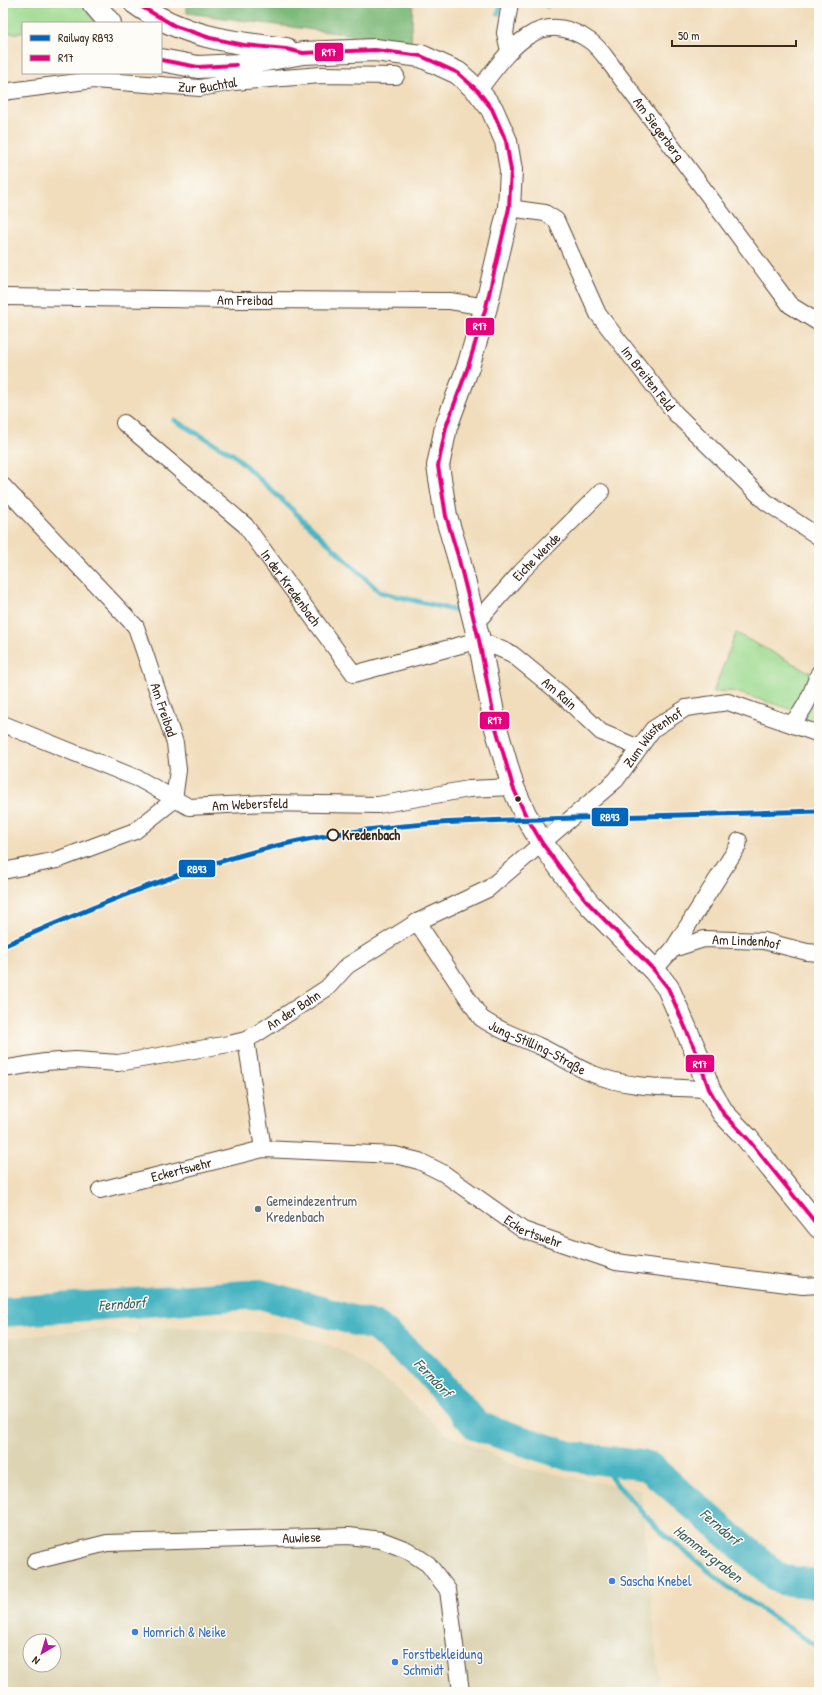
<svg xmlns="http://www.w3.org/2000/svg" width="822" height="1695" font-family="'Patrick Hand',sans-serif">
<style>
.built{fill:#ddd4b4;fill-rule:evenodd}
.green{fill:#9cd98d;stroke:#6c8256}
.forest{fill:#7db978;stroke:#5c724b}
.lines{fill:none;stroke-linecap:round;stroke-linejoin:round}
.stream{stroke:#46b4c1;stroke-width:5}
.river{stroke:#46b4c1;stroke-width:30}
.minor-casing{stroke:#564536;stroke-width:18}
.secondary-casing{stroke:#564536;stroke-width:24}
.minor{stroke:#fff;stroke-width:16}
.secondary{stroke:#fff;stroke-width:22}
.bus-1-casing{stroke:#fdfcf7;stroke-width:7}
.bus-1{stroke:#e5007d;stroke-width:4}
.rail-1-casing{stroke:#fdfcf7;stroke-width:8}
.rail-1{stroke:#0065bd;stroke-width:5}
.bus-dot{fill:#3b2a1e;stroke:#fdfcf7;stroke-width:1.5}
.stop-dot{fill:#fdfcf7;stroke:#3b2a1e;stroke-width:2}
.worship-dot{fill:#6b7280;stroke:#fdfcf7;stroke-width:1.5}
.shop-dot{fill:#3f7fe0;stroke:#fdfcf7;stroke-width:1.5}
.labels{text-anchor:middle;stroke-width:3;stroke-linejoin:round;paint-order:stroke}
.street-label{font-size:14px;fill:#3b2a1e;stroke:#fdfcf7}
.stop-label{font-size:14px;font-weight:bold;fill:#3b2a1e;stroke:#fdfcf7;text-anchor:start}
.worship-label{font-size:14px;fill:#5b616d;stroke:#fdfcf7;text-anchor:start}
.shop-label{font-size:14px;fill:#366cbe;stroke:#fdfcf7;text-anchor:start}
.water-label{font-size:15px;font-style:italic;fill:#3f615f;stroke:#fdfcf7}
.line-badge{stroke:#fdfcf7;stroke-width:1.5}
.badge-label{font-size:11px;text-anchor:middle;font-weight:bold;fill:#fff}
</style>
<rect width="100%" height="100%" fill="#fdfcf7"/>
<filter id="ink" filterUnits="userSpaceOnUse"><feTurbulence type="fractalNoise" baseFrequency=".025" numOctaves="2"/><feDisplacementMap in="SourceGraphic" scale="8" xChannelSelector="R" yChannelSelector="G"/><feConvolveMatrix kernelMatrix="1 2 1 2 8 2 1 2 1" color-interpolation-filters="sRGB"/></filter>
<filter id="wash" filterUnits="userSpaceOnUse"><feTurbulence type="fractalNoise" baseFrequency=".012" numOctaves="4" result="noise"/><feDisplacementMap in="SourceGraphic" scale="16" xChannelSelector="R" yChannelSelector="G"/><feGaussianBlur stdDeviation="0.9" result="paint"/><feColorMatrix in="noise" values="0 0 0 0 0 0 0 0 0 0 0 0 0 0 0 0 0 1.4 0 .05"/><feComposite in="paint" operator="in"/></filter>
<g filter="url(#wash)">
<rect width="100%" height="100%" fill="#f1ddbc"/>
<path class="built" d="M138,1326L289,1333L338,1348L390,1383L445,1433L522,1468L641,1490L660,1692H3V1339L105,1328L136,1334ZM30,1641H54V1665H30Z"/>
<g class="green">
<path d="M3,3H82L95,23H23V33H3Z"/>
<path d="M736,633L813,674L796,711L733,691L713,692Z"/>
<path d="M819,679V729L803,723Z"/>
</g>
<path class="forest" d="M187,3H413L411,43L187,13Z"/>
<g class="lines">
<g class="stream">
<path d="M547,6L548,3"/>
<path d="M498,14L502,3"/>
<path d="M174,420L234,455L380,592L457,611"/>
<path d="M600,1460L612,1479L659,1530L727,1586L819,1648"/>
</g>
<path class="river" d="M3,1312L260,1294L377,1327L426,1369L477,1426L569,1456L648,1466L781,1580L819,1584"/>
</g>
</g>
<g filter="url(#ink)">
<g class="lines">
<g class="minor-casing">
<g id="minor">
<path d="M509,51L505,33L510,3"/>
<path id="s1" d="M478,91C507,53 538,4 590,41C599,47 606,58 612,66L790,305L819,323"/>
<path id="s2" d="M3,92L93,80L200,88L234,82L321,75L396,76"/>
<path id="s3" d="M509,208L545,213L556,220L598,314L675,413L766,502L819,537"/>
<path id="s4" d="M3,297L239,300L450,301L486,307"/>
<path id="s5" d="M124,423L245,525L354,674L479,640L512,654L562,695L601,732L639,748"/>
<path id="s6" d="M3,486L136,627L175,743L178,770L174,800L135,831L57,860L3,871"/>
<path id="s7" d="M475,624L521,572L601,492"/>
<path d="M792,723C807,708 811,693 819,673"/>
<path id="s8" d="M3,724L139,779L189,807L266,803L378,805L469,789L513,787"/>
<path id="s9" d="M417,922L481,1018C499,1031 519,1037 539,1046C558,1054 574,1067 593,1074C629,1089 671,1087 709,1089"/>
<path id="s10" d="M673,949L704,939L764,941L807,952L819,953"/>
<path d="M654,970L673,949L738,846L739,841"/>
<path d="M246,1040L263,1149"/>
<path id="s11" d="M3,1069L45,1062L76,1060L118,1063L229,1044L246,1040L258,1033L327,988L347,966L417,922L488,889L616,780L653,729L686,708L728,702L819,734"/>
<path id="s12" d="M100,1190L263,1149L395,1155L419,1161L443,1173L523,1230L616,1262L803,1286L819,1285"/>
<path id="s13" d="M35,1561L107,1543L349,1536L381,1540L407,1550L428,1564L448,1590L461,1692"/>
</g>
</g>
<g class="secondary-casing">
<g id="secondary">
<path d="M93,3L110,23"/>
<path d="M135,3C180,36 232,43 286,49"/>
<path d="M161,60L198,67L239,65L303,53L375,50L421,56L458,73L478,91L492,109L506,141L511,170L509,208L486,307L468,367L446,427L438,466L446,516L458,556L479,640L496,728L513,787L525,814L542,843L567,877L590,905L654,970L668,988L696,1052L709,1089L723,1113L747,1138L819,1227"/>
</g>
</g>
<use href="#minor" class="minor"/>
<use href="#secondary" class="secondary"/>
<g class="bus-1-casing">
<g id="bus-1">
<path d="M135,3L175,26L210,38L244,45L286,49L303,53L375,50L421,56L458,73L478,91L492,109L506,141L511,170L509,208L486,307L468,367L446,427L438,466L446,516L458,556L479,640L496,728L513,787L525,814L542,843L567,877L590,905L654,970L668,988L696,1052L709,1089L723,1113L747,1138L819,1227"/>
<path d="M161,60L198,67L236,65"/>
</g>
</g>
<use href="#bus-1" class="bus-1"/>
<g class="rail-1-casing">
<path id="rail-1" d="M3,946C102,903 202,860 308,839C385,824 464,821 542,819C634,816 727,814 819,811"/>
</g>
<use href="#rail-1" class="rail-1"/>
</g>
</g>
<circle class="bus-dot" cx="518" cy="799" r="3.5"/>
<circle class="stop-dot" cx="333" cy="835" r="5.5"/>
<circle class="worship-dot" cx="258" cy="1209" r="4"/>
<g class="shop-dot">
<circle cx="612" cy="1581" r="4"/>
<circle cx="135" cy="1632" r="4"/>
<circle cx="395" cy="1662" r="4"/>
</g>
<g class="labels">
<g class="street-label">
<text dy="5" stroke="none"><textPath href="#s2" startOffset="206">Zur Buchtal</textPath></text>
<text dy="5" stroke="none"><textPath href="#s1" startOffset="253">Am Siegerberg</textPath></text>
<text dy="5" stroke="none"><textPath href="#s4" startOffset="242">Am Freibad</textPath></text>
<text dy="5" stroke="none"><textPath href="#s3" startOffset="234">Im Breiten Feld</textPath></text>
<text dy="5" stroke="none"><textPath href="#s7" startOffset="91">Eiche Wende</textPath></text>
<text dy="5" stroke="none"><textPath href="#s5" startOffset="236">In der Kredenbach</textPath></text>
<text dy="5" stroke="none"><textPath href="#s5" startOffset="570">Am Rain</textPath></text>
<text dy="5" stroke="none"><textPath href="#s6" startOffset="281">Am Freibad</textPath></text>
<text dy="5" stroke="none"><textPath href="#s11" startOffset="758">Zum Wüstenhof</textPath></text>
<text dy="5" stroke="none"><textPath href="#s8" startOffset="265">Am Webersfeld</textPath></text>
<text dy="5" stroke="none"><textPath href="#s10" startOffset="75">Am Lindenhof</textPath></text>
<text dy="5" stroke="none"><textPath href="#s11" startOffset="302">An der Bahn</textPath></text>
<text dy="5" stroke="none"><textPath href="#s9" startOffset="179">Jung-Stilling-Straße</textPath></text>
<text dy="5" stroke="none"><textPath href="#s12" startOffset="84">Eckertswehr</textPath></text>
<text dy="5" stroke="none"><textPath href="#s12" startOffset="460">Eckertswehr</textPath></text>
<text dy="5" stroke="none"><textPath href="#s13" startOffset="269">Auwiese</textPath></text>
</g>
<g class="stop-label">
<text x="342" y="840">Kredenbach</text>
</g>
<g class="worship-label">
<text x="266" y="1206">Gemeindezentrum<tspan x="266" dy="16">Kredenbach</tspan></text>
</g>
<g class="shop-label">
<text x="620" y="1586">Sascha Knebel</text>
<text x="143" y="1637">Homrich &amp; Neike</text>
<text x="403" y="1659">Forstbekleidung<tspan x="403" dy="16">Schmidt</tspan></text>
</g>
<g class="water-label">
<text transform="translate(122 1304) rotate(-4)" y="5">Ferndorf</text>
<text transform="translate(433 1378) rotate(46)" y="5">Ferndorf</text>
<text transform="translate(720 1527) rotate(41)" y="5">Ferndorf</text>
<text transform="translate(708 1554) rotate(38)" y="5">Hammergraben</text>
</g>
</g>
<g class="line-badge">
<rect x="314" y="42" width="30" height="20" rx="4" fill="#e5007d"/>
<rect x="465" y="317" width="30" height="19" rx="4" fill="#e5007d"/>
<rect x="479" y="711" width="31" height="19" rx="4" fill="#e5007d"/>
<rect x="591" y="807" width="38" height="20" rx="4" fill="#0065bd"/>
<rect x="178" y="859" width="38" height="19" rx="4" fill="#0065bd"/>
<rect x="685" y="1054" width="30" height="19" rx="4" fill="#e5007d"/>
</g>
<g class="badge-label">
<text x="329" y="56">R17</text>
<text x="480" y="330">R17</text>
<text x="495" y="724">R17</text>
<text x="610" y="821">RB93</text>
<text x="197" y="873">RB93</text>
<text x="700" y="1068">R17</text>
</g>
<rect width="822" height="1695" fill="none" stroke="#fdfcf7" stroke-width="16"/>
<rect x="22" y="22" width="140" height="52" fill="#fdfcf7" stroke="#afa8a0"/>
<rect x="30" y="35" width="20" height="6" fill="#0065bd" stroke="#afa8a0"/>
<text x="58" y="42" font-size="12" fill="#3b2a1e">Railway RB93</text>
<rect x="30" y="55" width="20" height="6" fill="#e5007d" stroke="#afa8a0"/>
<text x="58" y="62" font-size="12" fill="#3b2a1e">R17</text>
<g transform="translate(42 1653) rotate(218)"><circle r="19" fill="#fdfcf7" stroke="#afa8a0"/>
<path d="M0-3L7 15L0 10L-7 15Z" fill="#b5179e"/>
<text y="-6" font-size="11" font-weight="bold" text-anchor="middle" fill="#3b2a1e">N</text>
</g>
<path d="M672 40v6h124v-6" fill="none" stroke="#3b2a1e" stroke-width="2"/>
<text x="678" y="40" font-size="12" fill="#3b2a1e" stroke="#fdfcf7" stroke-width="3" paint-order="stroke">50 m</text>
</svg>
